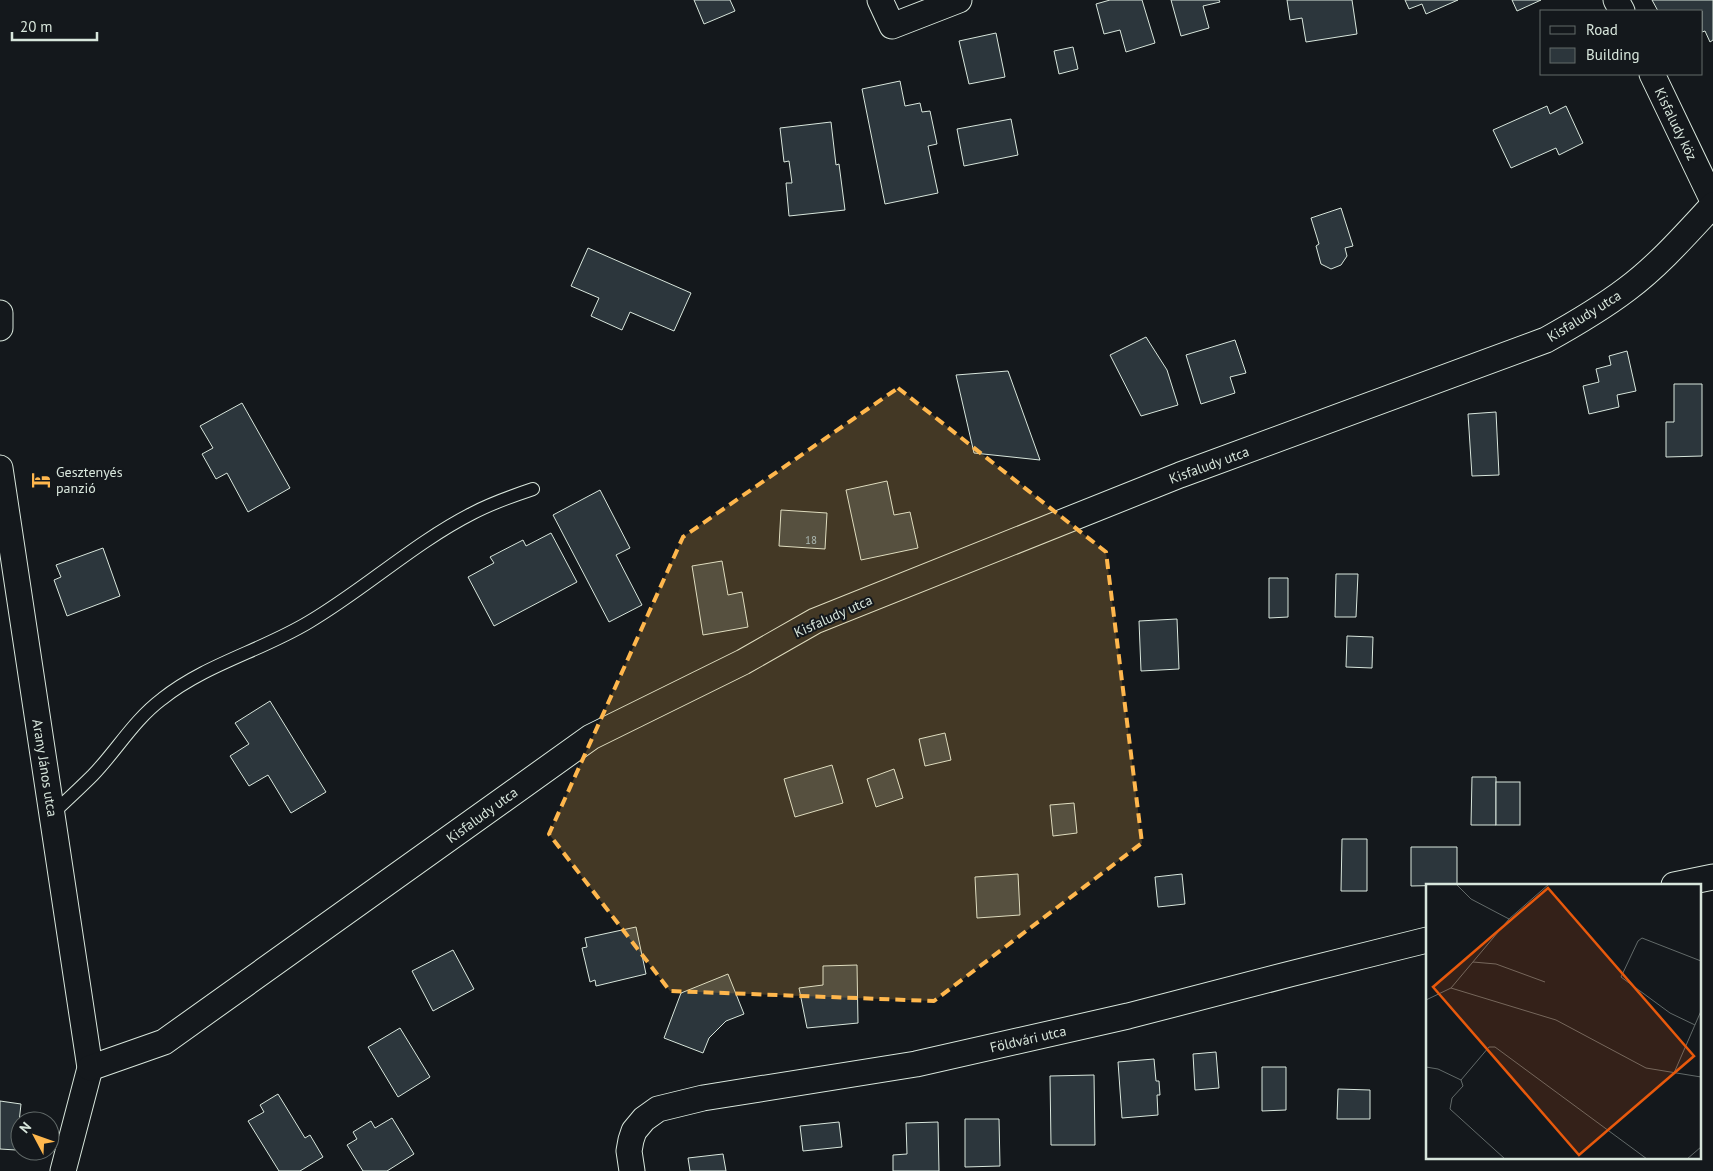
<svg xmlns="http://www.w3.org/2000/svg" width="1713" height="1171" font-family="'PT Sans',sans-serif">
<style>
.building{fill:#2c363c;stroke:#d8e6dc}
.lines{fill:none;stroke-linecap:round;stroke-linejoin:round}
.service-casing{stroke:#d8e6dc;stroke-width:14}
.minor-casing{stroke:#d8e6dc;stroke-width:27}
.service{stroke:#14181c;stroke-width:12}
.minor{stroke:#14181c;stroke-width:25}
.marked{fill:#ffb74d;fill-opacity:0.2;stroke:#ffb74d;stroke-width:4;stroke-dasharray:10 6;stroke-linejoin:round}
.labels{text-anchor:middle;stroke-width:4;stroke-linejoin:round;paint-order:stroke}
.number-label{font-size:11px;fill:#adbab4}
.street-label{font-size:14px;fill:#d8e6dc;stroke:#14181c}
.poi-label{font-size:14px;fill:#d8e6dc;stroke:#14181c;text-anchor:start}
.inset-road{fill:none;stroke:#626a69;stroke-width:1}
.view{fill:#e8590c;fill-opacity:0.15;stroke:#e8590c;stroke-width:2.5}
.inset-edge{fill:none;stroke:#d8e6dc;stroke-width:2.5}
</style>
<rect width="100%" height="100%" fill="#14181c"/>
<g class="building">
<path d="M694,0H730L735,11L704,24Z"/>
<path d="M1110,0H1142L1155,43L1126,52L1120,30L1104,34L1096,4Z"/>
<path d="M1171,0H1219L1220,2L1203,6L1209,28L1181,36Z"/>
<path d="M1287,0H1352L1357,34L1306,42L1302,18L1290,20Z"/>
<path d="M1405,0H1458L1426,14L1422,4L1409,9Z"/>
<path d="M1512,0H1541L1517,11Z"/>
<path d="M1652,0H1713V40L1710,42L1705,31L1702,32V11H1658Z"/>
<path d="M996,33L1005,77L969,84L959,41Z"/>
<path d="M1073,47L1078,69L1059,74L1054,51Z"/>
<path d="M900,81L905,106L920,103L922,112L930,111L937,144L928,146L938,193L885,204L862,89Z"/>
<path d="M1547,106L1550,114L1566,106L1583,143L1559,155L1556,148L1511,168L1493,130Z"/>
<path d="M1011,119L1018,155L964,166L957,129Z"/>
<path d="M831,122L836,165L839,164L845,210L789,216L786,183H792L789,161L784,162L780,128Z"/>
<path d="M1341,208L1353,246L1345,248L1347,256L1341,265L1331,269L1321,264L1316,246L1319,244L1311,218Z"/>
<path d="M588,248L691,293L674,331L630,312L622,330L591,316L599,298L571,286Z"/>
<path d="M1146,337L1167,370L1178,405L1141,416L1110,355Z"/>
<path d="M1235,340L1246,373L1230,377L1235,393L1201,404L1186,355Z"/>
<path d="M1627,351L1636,391L1617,395L1619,407L1589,414L1583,386L1599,382L1596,369L1611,365L1609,356Z"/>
<path d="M1008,371L1040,460L974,453L956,375Z"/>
<path d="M1674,384H1702V456L1666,457V422H1674Z"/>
<path d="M242,403L290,488L248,512L227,473L216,479L202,454L213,448L200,426Z"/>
<path d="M1496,412L1499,475L1472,476L1468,414Z"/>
<path d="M887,481L894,515L910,512L918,548L861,560L846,490Z"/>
<path d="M600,490L630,548L616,555L642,605L609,622L553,515Z"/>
<path d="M781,510L827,513L825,549L779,546Z"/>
<path d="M551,533L577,582L494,626L468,577L494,563L490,557L523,540L526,546Z"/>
<path d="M103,548L120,596L67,616L54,580L61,577L56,565Z"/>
<path d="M722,561L728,595L742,592L748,627L703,635L692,566Z"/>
<path d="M1336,574H1358L1356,617H1335Z"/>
<path d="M1269,578H1288V617L1269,618Z"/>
<path d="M1177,619L1179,669L1141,671L1139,621Z"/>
<path d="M1347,636L1373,637L1372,668L1346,667Z"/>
<path d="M270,701L326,792L291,813L268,775L249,786L230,756L249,744L235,723Z"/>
<path d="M945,733L951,760L925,766L919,739Z"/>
<path d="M832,765L843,803L795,817L784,779Z"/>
<path d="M894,769L903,798L876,807L867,779Z"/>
<path d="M1472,777H1496V825H1471Z"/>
<rect x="1496" y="782" width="24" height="43"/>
<path d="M1074,803L1077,833L1053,836L1050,805Z"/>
<path d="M1342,839H1367V891H1341Z"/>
<path d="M1411,847H1457V885L1411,886Z"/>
<path d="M1018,874L1020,915L977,918L975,877Z"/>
<path d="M1182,874L1185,904L1158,907L1155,877Z"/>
<path d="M636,927L646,974L596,986L595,980L590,982L582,948L587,947L585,938Z"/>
<path d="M453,950L474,989L433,1011L412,971Z"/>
<path d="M857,965L858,1023L807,1028L799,988L823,985V966Z"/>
<path d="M728,974L744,1014L726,1021L709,1038L703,1053L664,1038L681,993Z"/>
<path d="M400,1028L430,1077L398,1097L368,1047Z"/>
<path d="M1216,1052L1219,1088L1195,1090L1193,1054Z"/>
<path d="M1154,1059L1156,1081H1159L1160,1095H1157L1158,1115L1122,1118L1118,1062Z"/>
<path d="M1262,1067H1286V1110L1262,1111Z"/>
<path d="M1094,1075L1095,1145H1051L1050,1076Z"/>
<path d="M1338,1089L1370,1090V1119H1337Z"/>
<path d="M278,1094L305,1138L310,1135L323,1157L300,1171H279L248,1121L264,1112L260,1105Z"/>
<path d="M0,1101L21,1104L16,1150L0,1149Z"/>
<path d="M392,1118L414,1154L387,1171H363L347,1145L357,1139L353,1132L371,1121L375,1128Z"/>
<path d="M965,1119H999L1000,1166L965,1167Z"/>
<path d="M839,1122L842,1147L803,1151L800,1126Z"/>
<path d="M938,1122L939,1171H893V1155L907,1154L906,1123Z"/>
<path d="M723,1154L726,1171H690L688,1158Z"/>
</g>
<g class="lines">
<g class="service-casing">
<path id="service" d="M52,814C66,801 80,788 93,775C117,750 134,720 162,699C206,664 261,651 309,622C365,589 414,543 473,513C492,503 512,496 533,489"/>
</g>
<g class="minor-casing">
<g id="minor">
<path d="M880,0L892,26L959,0"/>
<path d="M1616,0L1622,11"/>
<path d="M1652,74L1713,201"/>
<path d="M0,313V328"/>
<path d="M0,468L90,1068L63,1171"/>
<path d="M1674,885L1713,877"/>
<path d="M90,1068L164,1042L591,737L743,662L815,621L1180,475L1546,340C1573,325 1602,308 1627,289C1659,265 1686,234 1713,205"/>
<path d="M632,1171L629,1151L631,1140L634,1131L644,1119L658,1109L703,1098L916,1064L1128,1016L1290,974L1427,940"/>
</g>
</g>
<use href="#service" class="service"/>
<use href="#minor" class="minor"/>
</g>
<path class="marked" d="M898,388L1106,552L1142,843L934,1001L670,991L549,834L683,537Z"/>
<defs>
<g id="hotel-bare" transform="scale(1.5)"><path d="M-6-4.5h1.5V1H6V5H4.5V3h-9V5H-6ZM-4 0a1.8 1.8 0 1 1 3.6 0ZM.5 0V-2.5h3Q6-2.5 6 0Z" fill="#ffb74d" stroke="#14181c" stroke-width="2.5" paint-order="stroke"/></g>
</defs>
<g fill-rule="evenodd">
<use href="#hotel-bare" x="41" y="480"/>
</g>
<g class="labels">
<g class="number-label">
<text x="811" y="544">18</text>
</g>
<g class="street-label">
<text transform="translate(1676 124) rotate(64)" y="5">Kisfaludy köz</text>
<text transform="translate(1584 316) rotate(-32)" y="5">Kisfaludy utca</text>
<text transform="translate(1209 465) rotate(-20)" y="5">Kisfaludy utca</text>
<text transform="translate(833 616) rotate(-24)" y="5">Kisfaludy utca</text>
<text transform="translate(45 768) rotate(81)" y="5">Arany János utca</text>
<text transform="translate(482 815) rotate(-36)" y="5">Kisfaludy utca</text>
<text transform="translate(1028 1039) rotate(-13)" y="5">Földvári utca</text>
</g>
<g class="poi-label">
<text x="56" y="477">Gesztenyés<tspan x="56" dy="16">panzió</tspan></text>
</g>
</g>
<g transform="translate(1426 884)">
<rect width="275" height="275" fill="#14181c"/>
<path class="inset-road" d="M30,0L45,15L83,35M47,78L70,80L119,98M25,104L130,136L220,184L275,193M0,116L25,104L83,35L123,0M269,141L244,129L195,93L212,57L216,54L275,77M0,183L12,185L35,196L37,202L26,214L24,225L79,275M248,189L275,127M35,196L63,163H69L221,275M261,275L275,263"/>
<path class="view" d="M122,4L268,172L153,271L7,103Z"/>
<rect width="275" height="275" class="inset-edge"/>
</g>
<rect x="1540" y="10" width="162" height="65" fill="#14181c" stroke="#626a69"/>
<rect x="1550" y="26" width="25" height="8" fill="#14181c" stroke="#626a69"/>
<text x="1586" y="35" font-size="15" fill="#d8e6dc">Road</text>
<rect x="1550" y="48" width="25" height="15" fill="#2c363c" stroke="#626a69"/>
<text x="1586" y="60" font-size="15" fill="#d8e6dc">Building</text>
<g transform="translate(35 1136) rotate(311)"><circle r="24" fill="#14181c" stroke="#626a69"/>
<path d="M0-4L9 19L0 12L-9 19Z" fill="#ffb74d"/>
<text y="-8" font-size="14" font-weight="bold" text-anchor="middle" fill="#d8e6dc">N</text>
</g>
<path d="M12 32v8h85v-8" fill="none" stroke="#d8e6dc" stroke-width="2.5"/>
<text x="20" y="32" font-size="15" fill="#d8e6dc" stroke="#14181c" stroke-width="4" paint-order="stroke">20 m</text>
</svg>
